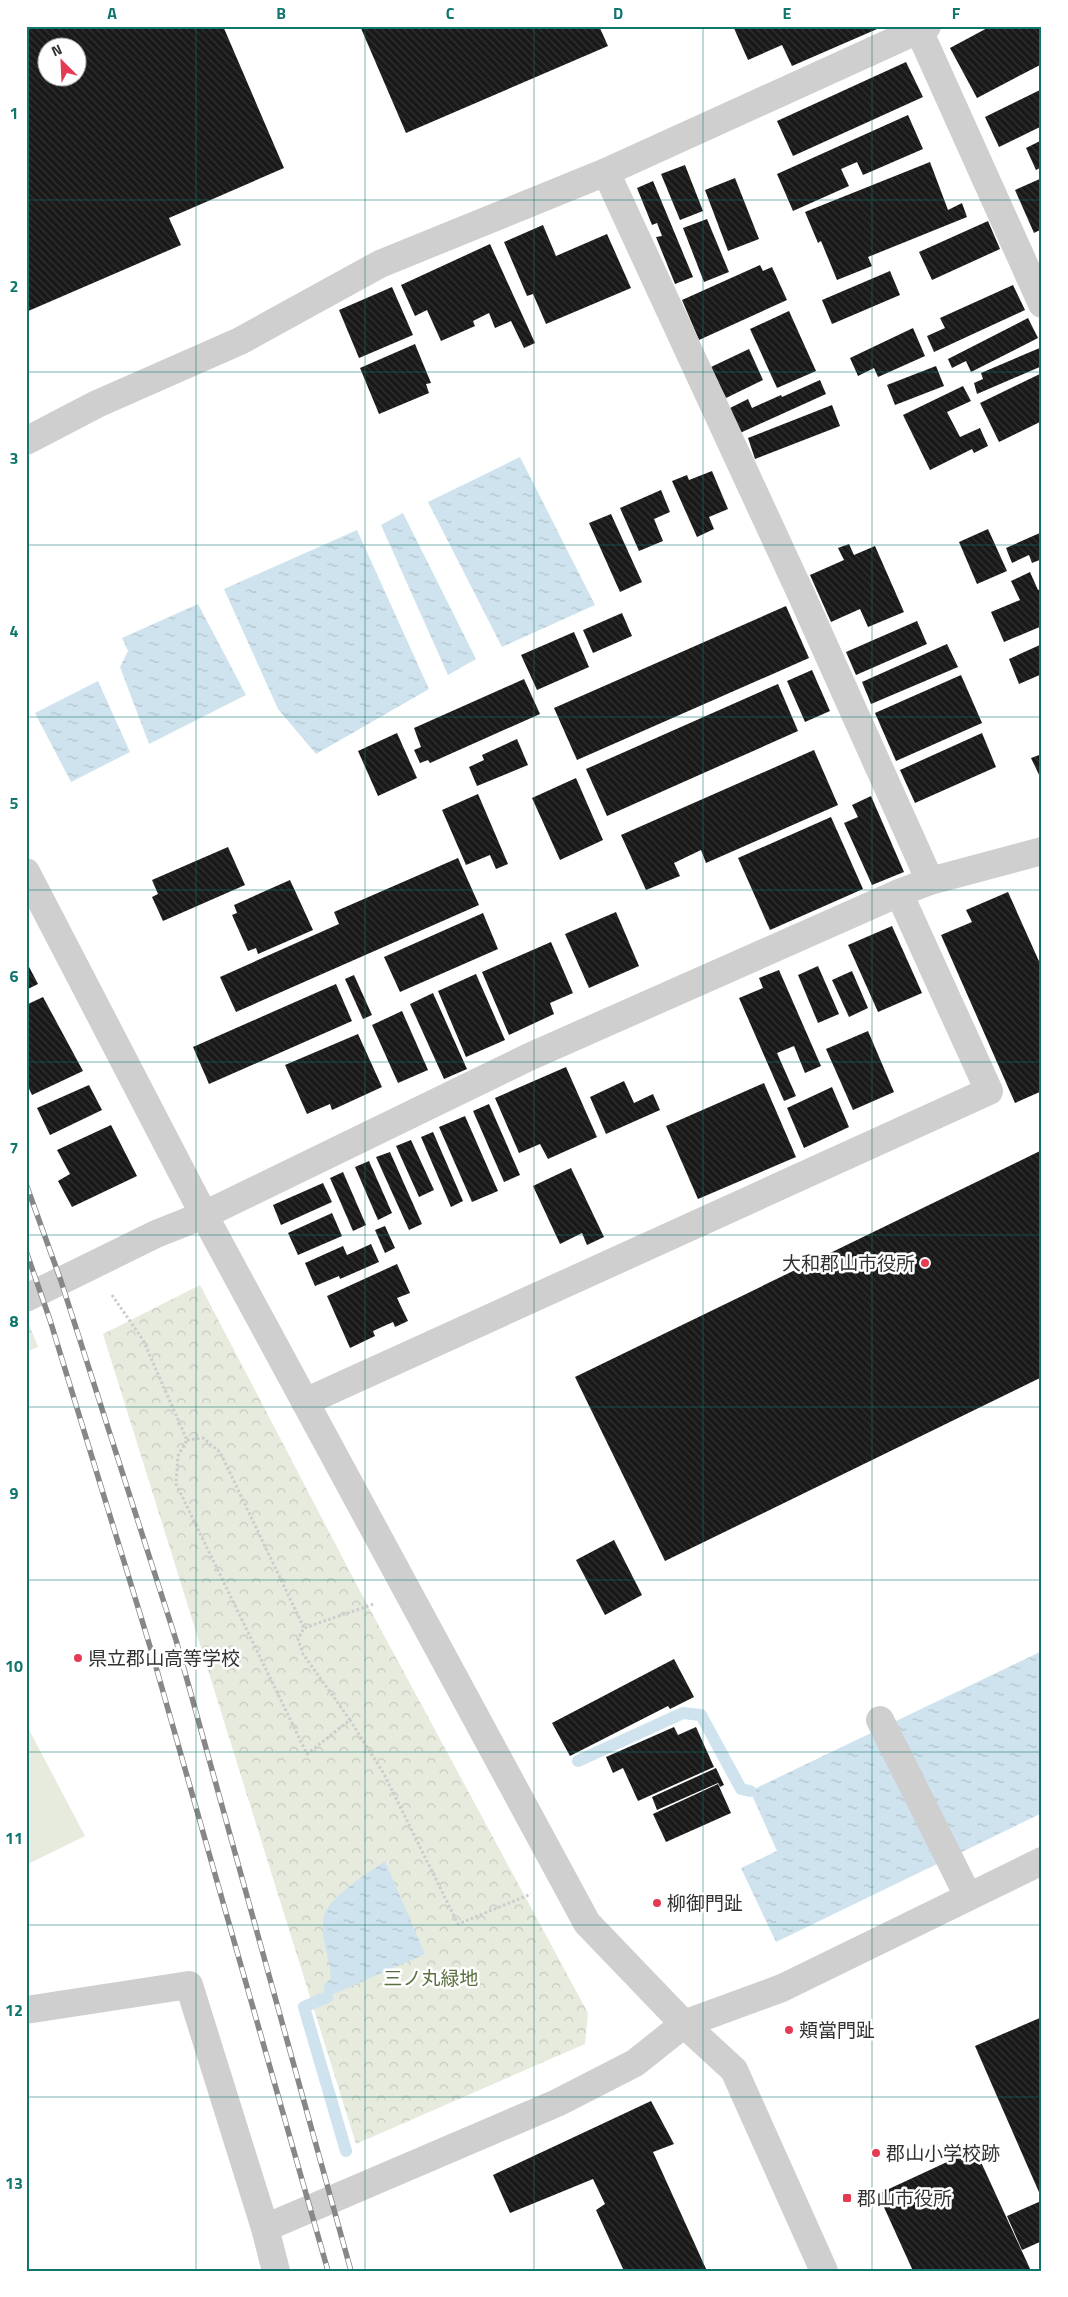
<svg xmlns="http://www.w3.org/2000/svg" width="1068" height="2297" font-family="'Titillium Web','Noto Sans JP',sans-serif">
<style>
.park{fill:url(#park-crowns)}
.pitch{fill:#e6ebde}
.water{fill:url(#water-ripples)}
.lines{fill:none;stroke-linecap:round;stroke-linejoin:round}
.stream{stroke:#cee3ed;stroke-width:12}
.building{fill:url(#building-back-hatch);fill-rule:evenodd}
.path{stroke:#ccc;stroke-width:3;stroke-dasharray:2.5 2.5;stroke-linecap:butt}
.minor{stroke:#cfcfcf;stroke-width:28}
.tertiary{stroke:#cfcfcf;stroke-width:28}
.rail-casing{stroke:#878787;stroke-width:5.5}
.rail{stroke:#fff;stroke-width:4;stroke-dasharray:11;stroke-linecap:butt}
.grid{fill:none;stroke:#0f766e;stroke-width:1;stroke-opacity:0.55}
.poi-dot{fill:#e43a53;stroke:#fff;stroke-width:2}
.labels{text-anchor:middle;stroke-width:5;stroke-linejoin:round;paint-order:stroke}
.poi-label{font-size:19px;fill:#323232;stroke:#fff;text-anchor:start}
.park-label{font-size:19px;fill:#596f3f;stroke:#fff}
.neatline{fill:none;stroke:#0f766e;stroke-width:2}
.grid-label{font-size:16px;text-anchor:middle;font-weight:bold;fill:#0f766e}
</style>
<defs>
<pattern id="park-crowns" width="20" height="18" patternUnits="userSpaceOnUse" patternTransform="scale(1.25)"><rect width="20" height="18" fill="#e6ebde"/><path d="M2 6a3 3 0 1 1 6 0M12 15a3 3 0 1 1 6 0" fill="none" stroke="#c6cabf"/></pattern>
<pattern id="water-ripples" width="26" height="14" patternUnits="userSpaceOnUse" patternTransform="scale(1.25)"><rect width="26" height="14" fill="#cee3ed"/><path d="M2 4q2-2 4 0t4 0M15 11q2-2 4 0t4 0" fill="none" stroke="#b1c3cc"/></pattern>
<pattern id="building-back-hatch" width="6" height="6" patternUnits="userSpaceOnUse" patternTransform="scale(1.25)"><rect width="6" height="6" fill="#191919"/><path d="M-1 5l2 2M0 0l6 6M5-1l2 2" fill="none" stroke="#323232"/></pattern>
</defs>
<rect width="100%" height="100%" fill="#fff"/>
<g class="park">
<path d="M200,1285L360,1591L588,2013L585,2044L356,2144L103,1334Z"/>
<path d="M26,1317L38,1347L26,1352Z"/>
</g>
<path class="pitch" d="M26,1724L85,1836L26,1865Z"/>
<g class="water">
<path d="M520,457L595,605L502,647L428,502Z"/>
<path d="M403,513L476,659L448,675L381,525Z"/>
<path d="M357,530L429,689L316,754L278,709L224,589Z"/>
<path d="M198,604L246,695L149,744L120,667L128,651L122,638Z"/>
<path d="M98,681L130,752L71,782L35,713Z"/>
<path d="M1042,1651V1813L776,1942L741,1868L777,1851L750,1791Z"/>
<path d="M385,1861L425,1954L327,1997L323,1986L331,1978C330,1960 319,1932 324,1916C329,1897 369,1872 385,1861Z"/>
</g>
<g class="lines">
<g class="stream">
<path d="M578,1761L683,1713L701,1715L741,1789L750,1791"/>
<path d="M327,1997L304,2007L346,2151"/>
</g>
</g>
<g class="building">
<path d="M26,26H223L284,168L169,218L181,245L26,312ZM48,48H78V78H48Z"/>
<path d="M360,26H599L608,46L406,133Z"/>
<path d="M733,26H884L792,66L782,45L748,60Z"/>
<path d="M991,26H1042V64L977,98L950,48Z"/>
<path d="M906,62L923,97L793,156L777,121Z"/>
<path d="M1042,89V126L999,147L985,117Z"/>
<path d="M908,115L923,149L863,175L857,162L841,169L849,186L793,211L777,174Z"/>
<path d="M1042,140V167L1036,170L1026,148Z"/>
<path d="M930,162L948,210L962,203L967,217L868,257L872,266L837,280L821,241L818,243L805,212Z"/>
<path d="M685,165L703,211L680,220L661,174Z"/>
<path d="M735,178L759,239L728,251L705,190Z"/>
<path d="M1042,178V229L1034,233L1015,190Z"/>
<path d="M653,181L693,277L675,284L656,237L662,236L657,223L652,225L637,188Z"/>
<path d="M707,219L729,272L704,282L683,228Z"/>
<path d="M988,221L1000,249L932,280L919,252Z"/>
<path d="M543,225L556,256L607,234L631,288L546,324L533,294L527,296L504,242Z"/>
<path d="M490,244L535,343L524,348L511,321L495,328L489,313L473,321L475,326L441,341L427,310L415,316L401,285Z"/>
<path d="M760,265L763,271L772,267L787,300L699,340L682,300Z"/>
<path d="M890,271L900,295L832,324L822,300Z"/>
<path d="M1013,285L1025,310L934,352L927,336L945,328L940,318Z"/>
<path d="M392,287L413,335L359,358L339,310Z"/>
<path d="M789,311L816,371L777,388L750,329Z"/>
<path d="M1028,318L1038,338L971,372L966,361L952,368L948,359Z"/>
<path d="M913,328L925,356L878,377L874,368L858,376L850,358Z"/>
<path d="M415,344L431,383L426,384L429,393L379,414L360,368Z"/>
<path d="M1042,347V366L977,394L974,383L983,379L981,373Z"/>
<path d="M749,349L763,380L726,398L711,367Z"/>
<path d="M936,366L944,386L895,405L887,385Z"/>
<path d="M1042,373V421L999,442L980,403Z"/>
<path d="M820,380L826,394L740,433L730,408L748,399L752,408L781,395L782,397Z"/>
<path d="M963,386L971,401L947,412L960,437L980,428L988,446L974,453L972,449L930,470L903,415Z"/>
<path d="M832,405L840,426L755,459L748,438Z"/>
<path d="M712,471L728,509L709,517L714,529L697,537L672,481L687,475L689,480Z"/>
<path d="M661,490L670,512L654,519L663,541L639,551L620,508Z"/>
<path d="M611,514L642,582L620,592L589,523Z"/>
<path d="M988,529L1007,571L977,584L959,542Z"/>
<path d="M1042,532V559L1032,563L1029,555L1012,563L1006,548Z"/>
<path d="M849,544L854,555L875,546L904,612L868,627L860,609L831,622L810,575L844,560L838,548Z"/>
<path d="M1030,572L1038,590L1042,589V626L1004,642L991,612L1020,600L1011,581Z"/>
<path d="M786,606L809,658L577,760L554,708Z"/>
<path d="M622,613L632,636L593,653L583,630Z"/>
<path d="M917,621L927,644L856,675L846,652Z"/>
<path d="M574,632L589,667L537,690L521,655Z"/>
<path d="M947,644L958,667L871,704L862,682Z"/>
<path d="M1042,644V674L1019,684L1009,659Z"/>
<path d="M812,670L830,711L805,722L787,681Z"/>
<path d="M961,675L982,723L896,761L875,713Z"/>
<path d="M524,679L540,714L430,763L428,760L420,763L414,750L421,747L414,728Z"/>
<path d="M778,684L798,731L607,816L586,769Z"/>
<path d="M397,733L417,778L378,796L358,751Z"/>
<path d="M982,733L996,767L915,803L900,770Z"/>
<path d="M517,739L528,765L477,786L469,767L484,760L482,755Z"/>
<path d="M814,750L838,805L706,863L701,850L674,863L680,876L646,890L621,835Z"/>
<path d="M1042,754V781L1031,758Z"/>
<path d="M576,778L603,840L560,860L532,798Z"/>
<path d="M478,794L508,864L496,869L490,855L466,865L442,810Z"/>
<path d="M871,796L904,872L872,885L844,823L858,817L852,805Z"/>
<path d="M831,817L863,889L770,930L738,858Z"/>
<path d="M228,847L245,885L163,921L152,897L158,894L152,880Z"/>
<path d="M458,858L479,905L236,1012L220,977L339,924L334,912Z"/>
<path d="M290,880L313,930L258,954L256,948L248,951L232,915L237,913L234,905Z"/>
<path d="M1008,892L1042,968V1091L1015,1103L941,935L972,922L966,910Z"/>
<path d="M616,912L639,966L589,988L565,934Z"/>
<path d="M483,913L498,949L400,992L384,957Z"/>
<path d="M892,926L922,993L878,1012L848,945Z"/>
<path d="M551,942L573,993L550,1003L554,1014L509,1035L482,972Z"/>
<path d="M26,961L38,984L26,990Z"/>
<path d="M818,966L839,1014L818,1023L798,975Z"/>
<path d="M779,970L821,1066L805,1073L794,1046L777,1053L796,1096L784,1101L739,998L763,988L759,978Z"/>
<path d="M852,971L868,1008L849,1017L832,980Z"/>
<path d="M476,974L505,1040L466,1057L438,991Z"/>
<path d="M354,975L372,1015L363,1019L345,979Z"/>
<path d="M336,984L352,1021L209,1084L193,1047Z"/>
<path d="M433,993L467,1069L444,1079L410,1004Z"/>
<path d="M43,997L83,1071L32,1095L26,1082V1005Z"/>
<path d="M402,1011L428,1070L398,1083L372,1025Z"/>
<path d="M868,1031L894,1092L853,1110L826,1049Z"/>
<path d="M358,1034L382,1087L332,1110L330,1104L307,1114L285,1065Z"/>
<path d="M566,1067L597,1137L548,1159L540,1144L519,1153L495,1098Z"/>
<path d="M624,1081L634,1103L653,1094L660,1110L606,1134L590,1097Z"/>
<path d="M764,1083L796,1157L698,1199L666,1126Z"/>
<path d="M89,1085L102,1110L50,1135L37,1108Z"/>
<path d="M832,1087L849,1127L804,1148L787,1108Z"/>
<path d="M489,1104L520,1175L504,1182L473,1111Z"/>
<path d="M465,1116L498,1191L472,1202L439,1127Z"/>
<path d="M111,1125L137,1176L72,1207L58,1181L70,1174L57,1150Z"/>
<path d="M433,1132L463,1201L451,1207L421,1137Z"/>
<path d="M411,1140L434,1190L419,1197L396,1146Z"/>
<path d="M1042,1150V1377L665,1561L575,1377Z"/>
<path d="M390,1152L422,1224L409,1230L376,1157Z"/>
<path d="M369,1161L392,1213L378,1220L355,1167Z"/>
<path d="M571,1168L604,1237L587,1245L582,1233L560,1244L533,1186Z"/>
<path d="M343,1172L366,1225L353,1231L330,1178Z"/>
<path d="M323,1183L332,1202L281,1225L273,1205Z"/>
<path d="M332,1213L342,1236L298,1255L288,1233Z"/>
<path d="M385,1226L395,1248L385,1253L375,1230Z"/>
<path d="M371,1244L379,1262L340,1279L339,1276L315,1286L305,1263L343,1246L347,1255Z"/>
<path d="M397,1264L410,1293L397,1298L408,1321L395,1327L393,1322L373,1331L375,1336L350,1348L327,1296Z"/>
<path d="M614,1540L642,1595L605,1615L576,1560Z"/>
<path d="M674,1659L694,1697L670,1709L668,1706L570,1756L552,1723Z"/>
<path d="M674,1727L678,1735L696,1727L714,1767L638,1801L623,1768L613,1773L606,1757Z"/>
<path d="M716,1768L724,1785L720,1787L718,1783L657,1810L652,1797Z"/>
<path d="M718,1784L731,1813L666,1842L653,1814Z"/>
<path d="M1042,2017V2199L975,2046Z"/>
<path d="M651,2101L674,2144L653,2152L707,2271H624L596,2210L605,2204L593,2179L510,2213L493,2175Z"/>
<path d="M975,2149L1031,2271H913L878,2194Z"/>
<path d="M1041,2201L1042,2241L1022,2250L1007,2216Z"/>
</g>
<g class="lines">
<g class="path">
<path d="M112,1295L143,1340L187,1440L178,1456L176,1484L307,1754L350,1720L384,1774L458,1924L531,1894"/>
<path d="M187,1440L203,1438L220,1452L304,1628"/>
<path d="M350,1720L303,1654L298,1639L304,1628L374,1604"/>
</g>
<g class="minor">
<path d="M917,26L1042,304"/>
<path d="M606,172L801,594L930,881"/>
<path d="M26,441L97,404L240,341L380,264L606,172L927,26"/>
<path d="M26,1298L156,1234L204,1215L529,1057L899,893L930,881L1042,851"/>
<path d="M305,1402L989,1091L899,893"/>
<path d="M880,1720L968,1896"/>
<path d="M26,2010L189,1985L265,2228L276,2271"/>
<path d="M265,2228L557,2103L635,2063L684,2024L782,1988L1042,1861"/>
</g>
<path class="tertiary" d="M26,872L204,1215L587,1923L684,2024L734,2070L824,2271"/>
<g class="rail-casing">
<g id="rail">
<path d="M26,1184L61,1281L176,1640L351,2271"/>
<path d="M26,1251L50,1320L152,1653L328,2271"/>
</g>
</g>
<use href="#rail" class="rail"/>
</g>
<path class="grid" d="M196,26V2271M365,26V2271M534,26V2271M703,26V2271M872,26V2271M26,200H1042M26,372H1042M26,545H1042M26,717H1042M26,890H1042M26,1062H1042M26,1235H1042M26,1407H1042M26,1580H1042M26,1752H1042M26,1925H1042M26,2097H1042"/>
<g class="poi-dot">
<circle cx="925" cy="1263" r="5"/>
<circle cx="78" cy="1658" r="5"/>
<circle cx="657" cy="1903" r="5"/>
<circle cx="789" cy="2030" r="5"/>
<circle cx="876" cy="2153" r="5"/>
<rect x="842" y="2193" width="10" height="10" rx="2.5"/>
</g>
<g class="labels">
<g class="poi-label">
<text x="915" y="1270" text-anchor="end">大和郡山市役所</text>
<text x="88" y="1665">県立郡山高等学校</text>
<text x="667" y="1910">柳御門趾</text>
<text x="799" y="2037">頬當門趾</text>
<text x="886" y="2160">郡山小学校跡</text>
<text x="857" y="2205">郡山市役所</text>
</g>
<g class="park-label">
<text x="431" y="1985">三ノ丸緑地</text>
</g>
</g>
<rect width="1068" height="2297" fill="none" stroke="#ffffff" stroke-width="55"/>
<g transform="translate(62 62) rotate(336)"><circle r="24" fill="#ffffff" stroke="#adadad"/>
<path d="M0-4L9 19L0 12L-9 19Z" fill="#e43a53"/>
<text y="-8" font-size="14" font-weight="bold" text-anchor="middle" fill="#323232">N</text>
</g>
<rect x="28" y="28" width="1012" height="2242" class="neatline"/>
<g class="grid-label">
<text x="112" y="19">A</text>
<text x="281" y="19">B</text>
<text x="450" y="19">C</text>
<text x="618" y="19">D</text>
<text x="787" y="19">E</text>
<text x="956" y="19">F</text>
<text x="14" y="119">1</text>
<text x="14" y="292">2</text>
<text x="14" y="464">3</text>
<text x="14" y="637">4</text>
<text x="14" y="809">5</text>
<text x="14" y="982">6</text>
<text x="14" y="1154">7</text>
<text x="14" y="1327">8</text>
<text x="14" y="1499">9</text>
<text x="14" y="1672">10</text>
<text x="14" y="1844">11</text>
<text x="14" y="2016">12</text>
<text x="14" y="2189">13</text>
</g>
</svg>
